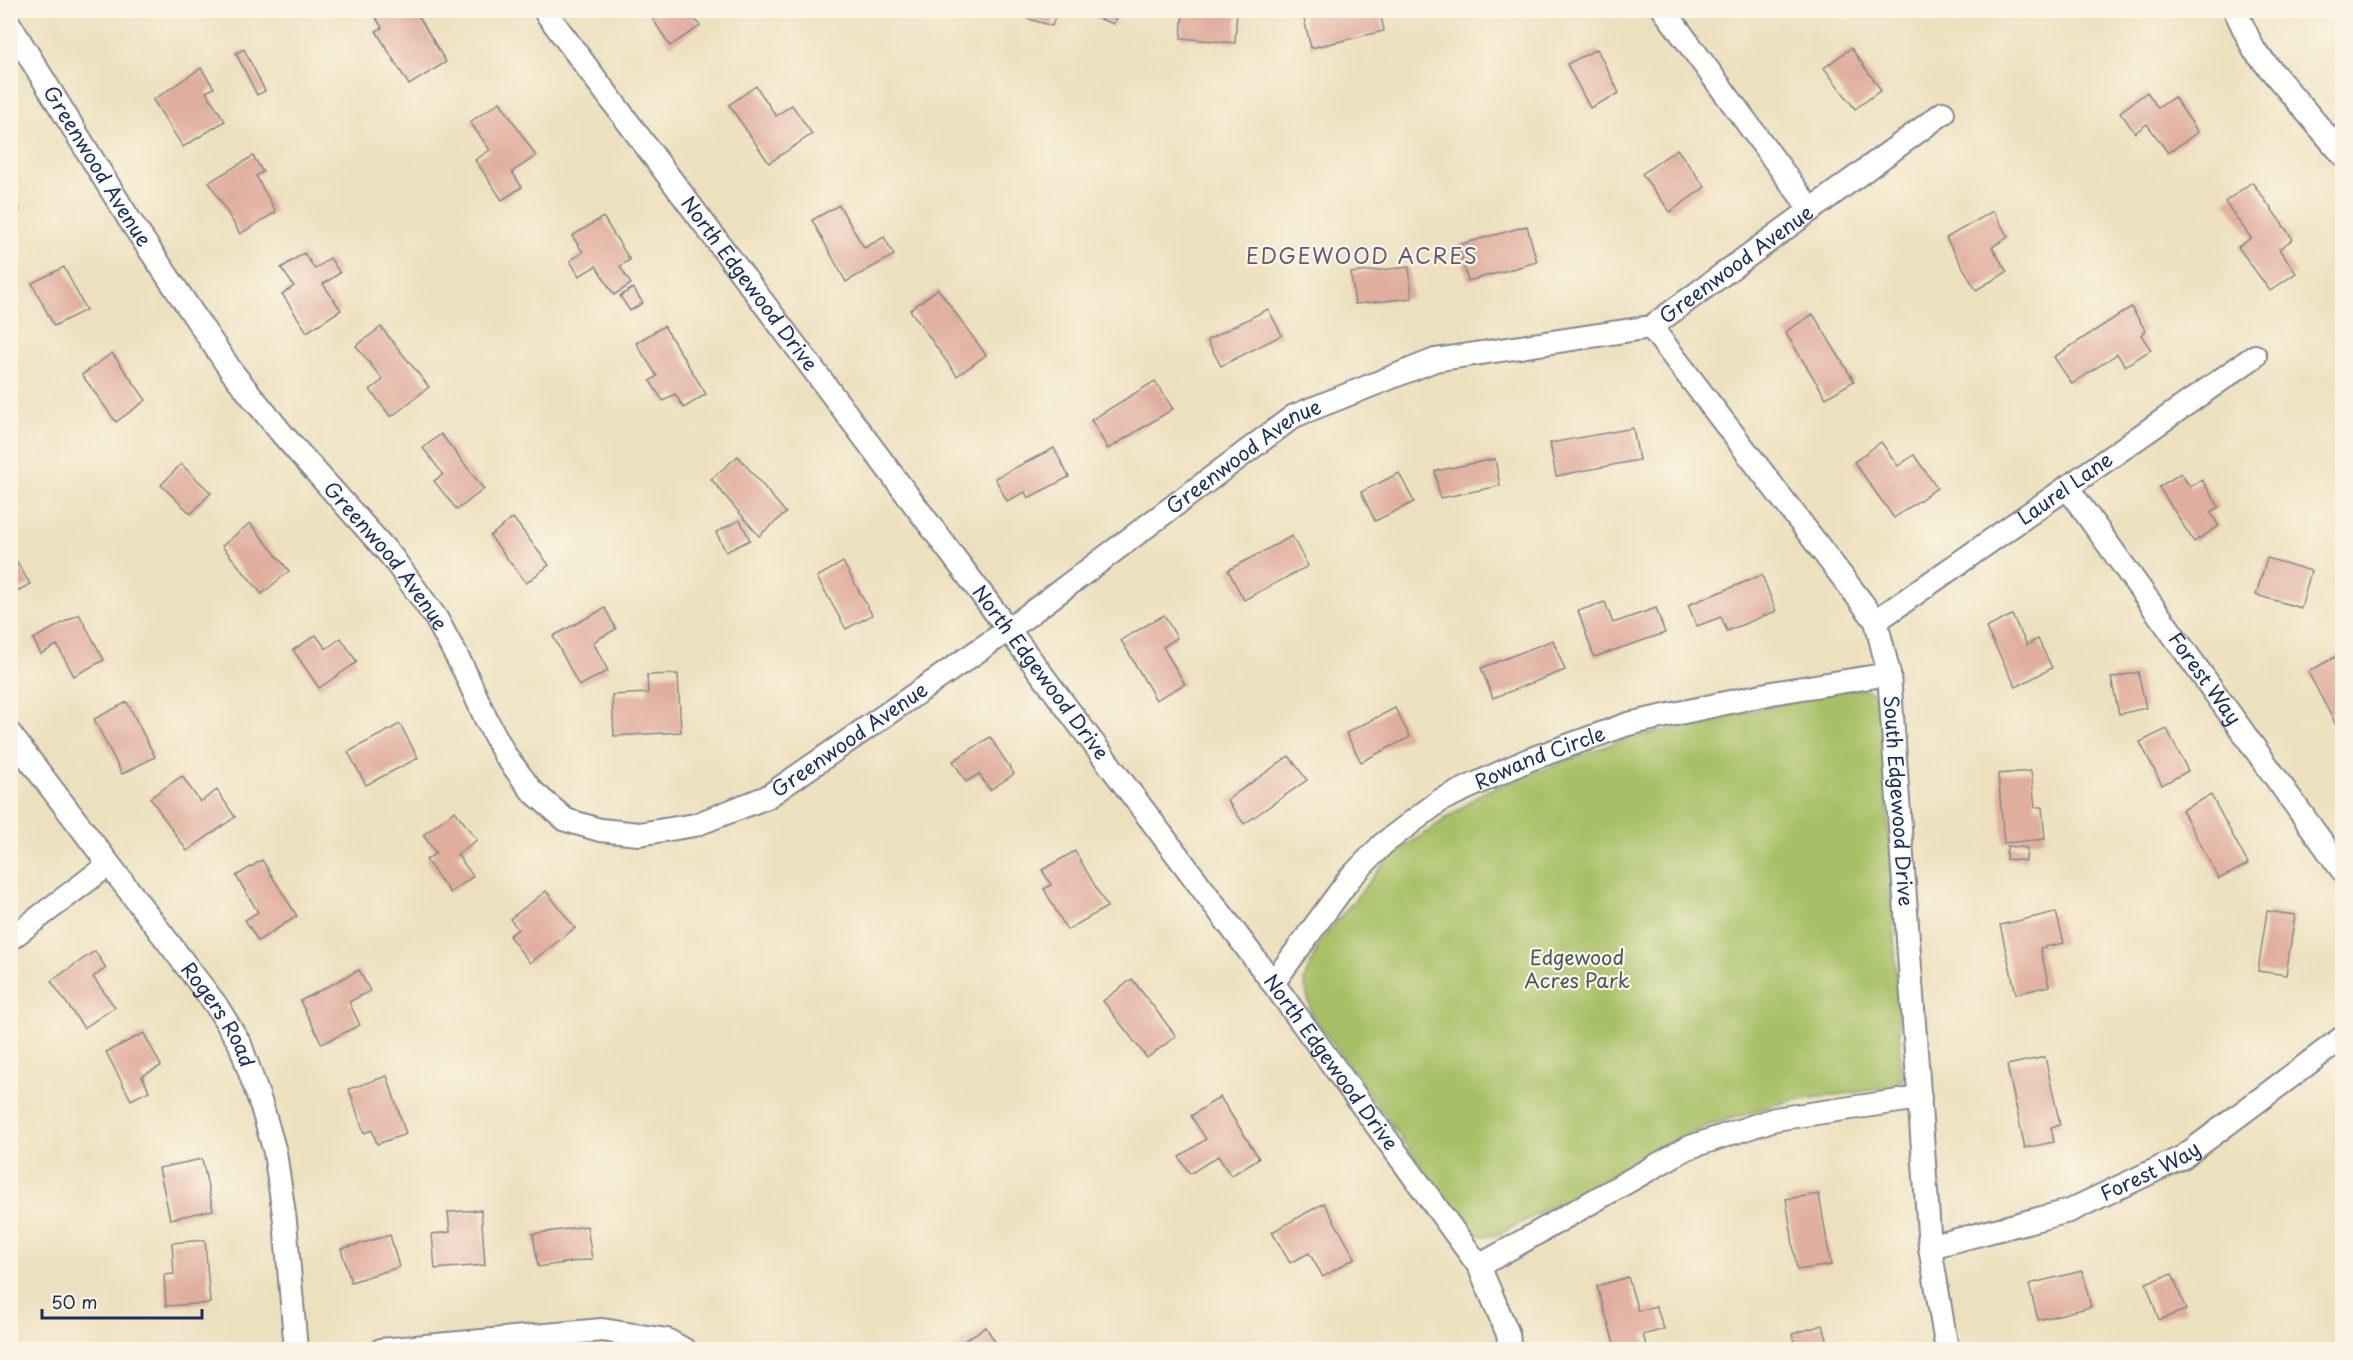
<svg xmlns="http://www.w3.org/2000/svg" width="2353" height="1360" font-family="'Playpen Sans',sans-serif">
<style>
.green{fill:#a7c066;stroke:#617862;stroke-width:1.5}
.building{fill:#e0ae9f}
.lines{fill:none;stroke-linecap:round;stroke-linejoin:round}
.minor-casing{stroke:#84888e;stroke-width:26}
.minor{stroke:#fff;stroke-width:22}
.labels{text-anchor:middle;stroke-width:4.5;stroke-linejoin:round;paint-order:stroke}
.street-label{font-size:20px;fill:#1b2f5e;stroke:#fcf5e5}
.park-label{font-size:20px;fill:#455a60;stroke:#fcf5e5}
.neighbourhood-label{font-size:21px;letter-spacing:1.5px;fill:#605b75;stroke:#fcf5e5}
</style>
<rect width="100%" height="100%" fill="#fcf5e5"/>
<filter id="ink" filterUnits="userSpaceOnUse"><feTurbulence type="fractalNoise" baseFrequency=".0167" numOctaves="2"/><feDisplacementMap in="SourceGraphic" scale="12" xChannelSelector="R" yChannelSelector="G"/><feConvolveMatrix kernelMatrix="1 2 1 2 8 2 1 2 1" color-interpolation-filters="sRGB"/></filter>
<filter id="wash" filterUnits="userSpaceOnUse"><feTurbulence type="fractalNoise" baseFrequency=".008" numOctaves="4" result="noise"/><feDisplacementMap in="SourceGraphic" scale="24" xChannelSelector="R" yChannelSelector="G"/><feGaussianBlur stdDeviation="1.35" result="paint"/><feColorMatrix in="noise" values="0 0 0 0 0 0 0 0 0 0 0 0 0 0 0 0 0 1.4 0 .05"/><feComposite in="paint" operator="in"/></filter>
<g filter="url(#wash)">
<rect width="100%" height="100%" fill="#ede0be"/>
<path class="green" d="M1851,688L1872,692L1882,710L1902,1086L1789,1101L1709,1125L1495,1236L1471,1235L1311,1013L1304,980L1320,942L1388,859L1484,792L1622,740Z"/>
<g id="blocks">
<g class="building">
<path d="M374,10H415L446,62L409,85L376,31L382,28L372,11Z"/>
<path d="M647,10H689L700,26L670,46Z"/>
<path d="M1028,10H1057L1052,26L1026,18Z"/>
<path d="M1075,10H1118L1114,24Z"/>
<path d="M1183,10H1237L1235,43L1181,38Z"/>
<path d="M1321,10H1380L1384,31L1311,48L1303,15Z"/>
<path d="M1851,48L1881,90L1855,109L1824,68Z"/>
<path d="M244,49L265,91L257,95L236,53Z"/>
<path d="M1597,49L1619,93L1590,108L1567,64Z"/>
<path d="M201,68L214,88L206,92L225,121L183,147L153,100Z"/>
<path d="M756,86L776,116L792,105L812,134L769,163L729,105Z"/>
<path d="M2147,92L2158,108L2174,97L2198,132L2168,153L2147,124L2135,133L2120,112Z"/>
<path d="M500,102L536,156L512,172L522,187L502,200L475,160L490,150L470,122Z"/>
<path d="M1677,149L1705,187L1670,212L1642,174Z"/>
<path d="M253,156L263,172L256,176L276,212L240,234L209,182Z"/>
<path d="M2252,182L2293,239L2279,249L2296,273L2270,291L2238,247L2251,238L2225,202Z"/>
<path d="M10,196L20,210L10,216Z"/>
<path d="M839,205L864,248L884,237L894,255L846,282L812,220Z"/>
<path d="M1993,211L2008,237L1992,247L2007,272L1976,290L1946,238Z"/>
<path d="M603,217L630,260L620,266L631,284L614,295L596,266L579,276L570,261L583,252L572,236Z"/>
<path d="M1527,226L1537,262L1468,281L1458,245Z"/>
<path d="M304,253L315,269L330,258L340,273L323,284L341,310L307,332L282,294L294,286L281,268Z"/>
<path d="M64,267L86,310L54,326L32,283Z"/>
<path d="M1409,267L1412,298L1355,304L1351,273Z"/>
<path d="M633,288L643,303L630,311L620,296Z"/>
<path d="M938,289L986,355L957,376L910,310Z"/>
<path d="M2131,307L2146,331L2141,335L2151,350L2125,366L2117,354L2072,384L2054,357Z"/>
<path d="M1268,309L1282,335L1221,366L1207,340Z"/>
<path d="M1813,314L1854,381L1826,398L1785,332Z"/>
<path d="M664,326L706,394L684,408L675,394L663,401L650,381L657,376L636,343Z"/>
<path d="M381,327L429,387L391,417L370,390L383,380L356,346Z"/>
<path d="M112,353L146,400L116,422L82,375Z"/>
<path d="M1155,381L1173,409L1108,449L1091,420Z"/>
<path d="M1633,428L1639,460L1556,476L1550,443Z"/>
<path d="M441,434L484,489L457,510L434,481L443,474L423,448Z"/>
<path d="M1881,442L1898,466L1914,455L1937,488L1894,518L1854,462Z"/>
<path d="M1054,448L1069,477L1028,498L1025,492L1007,501L995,478Z"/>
<path d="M738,456L786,513L759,536L711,479Z"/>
<path d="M1495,459L1500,486L1440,498L1435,471Z"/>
<path d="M181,464L211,493L191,514L161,485Z"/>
<path d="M1399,473L1414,502L1375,521L1361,492Z"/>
<path d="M2181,473L2190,487L2202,480L2219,507L2210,512L2219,526L2194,542L2159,487Z"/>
<path d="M513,518L549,565L526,583L490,536Z"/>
<path d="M740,520L750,540L726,552L716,532Z"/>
<path d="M250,523L289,571L262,594L222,546Z"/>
<path d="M1292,536L1308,566L1244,600L1228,570Z"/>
<path d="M10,550L30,584L10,595Z"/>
<path d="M2267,558L2311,571L2301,608L2256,595Z"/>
<path d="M843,562L872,615L846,629L817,577Z"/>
<path d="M1762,575L1776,611L1727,631L1721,617L1697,626L1688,605Z"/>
<path d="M1605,602L1613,623L1656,608L1665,633L1594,657L1578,611Z"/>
<path d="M605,608L616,629L593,642L608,671L579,686L553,636Z"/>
<path d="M79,614L104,660L74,676L57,645L41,654L33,639Z"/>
<path d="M1164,615L1177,638L1163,647L1185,684L1156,700L1121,640Z"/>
<path d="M2012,615L2027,645L2038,639L2052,668L2016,687L1986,628Z"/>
<path d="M316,635L326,649L341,638L357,662L319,688L293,650Z"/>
<path d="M1553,640L1565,670L1493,698L1481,668Z"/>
<path d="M2342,653V725L2337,727L2308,672Z"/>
<path d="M2138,672L2146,708L2119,714L2111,678Z"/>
<path d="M678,674L681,732L614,736L612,695L648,693L647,675Z"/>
<path d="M127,702L155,757L122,774L94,719Z"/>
<path d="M1395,708L1410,737L1361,762L1346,733Z"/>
<path d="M400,724L418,758L366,785L348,752Z"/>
<path d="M2167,729L2188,771L2162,785L2140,742Z"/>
<path d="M990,737L1014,774L990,790L979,774L966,782L953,761Z"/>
<path d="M1289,756L1307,780L1244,824L1227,800Z"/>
<path d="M2031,771L2035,807H2042L2045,839L2004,843L1998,774Z"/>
<path d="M182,776L200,802L217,790L235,817L187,851L150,798Z"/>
<path d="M2211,795L2248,864L2219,879L2182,810Z"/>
<path d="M455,811L477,840L457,854L473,876L450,893L426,860L436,853L423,835Z"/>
<path d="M2007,846L2027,848L2026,861L2006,859Z"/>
<path d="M1075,851L1107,907L1067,930L1044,889L1051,885L1042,870Z"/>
<path d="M262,860L297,916L258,941L245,920L258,912L236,876Z"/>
<path d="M546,891L575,928L530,963L509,936L518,929L510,919Z"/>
<path d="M2267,911L2295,915L2286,975L2258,971Z"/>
<path d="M2056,912L2064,943L2040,948L2049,986L2016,994L2000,925Z"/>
<path d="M95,951L106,968L93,977L115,1007L84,1028L51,981Z"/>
<path d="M359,970L370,991L349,1002L360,1025L322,1044L300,1001Z"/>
<path d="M1132,979L1176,1036L1147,1058L1103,1001Z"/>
<path d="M144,1033L161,1066L142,1076L149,1091L131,1100L106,1052Z"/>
<path d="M2045,1057L2060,1125L2051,1127L2054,1142L2025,1148L2007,1065Z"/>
<path d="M387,1076L406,1134L377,1144L372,1130L364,1133L349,1089Z"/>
<path d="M1220,1097L1259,1158L1231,1176L1218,1156L1190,1174L1179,1157L1206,1139L1191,1116Z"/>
<path d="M202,1159L213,1210L170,1219L159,1168Z"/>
<path d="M1819,1194L1831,1265L1797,1270L1786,1199Z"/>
<path d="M1324,1203L1355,1258L1323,1277L1309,1253L1290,1263L1272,1232Z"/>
<path d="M481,1210L485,1265L435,1269L432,1234L450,1232L448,1212Z"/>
<path d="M587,1226L592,1259L538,1267L533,1234Z"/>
<path d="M390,1235L399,1267L351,1282L341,1249Z"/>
<path d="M205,1240L210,1303L166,1306L164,1275L174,1274L172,1243Z"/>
<path d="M2082,1271L2091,1307L2038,1320L2029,1284Z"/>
<path d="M2172,1274L2186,1310L2159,1320L2146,1283Z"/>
<path d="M1628,1277L1638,1311L1656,1306L1664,1329L1643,1335L1648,1350H1616L1597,1286Z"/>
<path d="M1823,1325L1830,1350H1797L1792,1334Z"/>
<path d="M986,1327L1000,1350H949Z"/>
</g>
</g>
</g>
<g filter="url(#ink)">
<use href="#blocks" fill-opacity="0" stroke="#84888e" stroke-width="1.5"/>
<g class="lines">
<g class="minor-casing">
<g id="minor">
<path id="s1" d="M544,10L1273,983L1479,1266L1508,1334L1510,1350"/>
<path d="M1664,10L1811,210"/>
<path d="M2235,10L2254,50L2342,154"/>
<path id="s2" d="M10,25L129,219L232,372L283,435L392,557L436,618L464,670L486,719L505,755L532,791L566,820L600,830L639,834L695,825L767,797L1008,630L1294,416L1435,360L1651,327L1943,113"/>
<path id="s3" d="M1651,327L1876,621L1889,674L1930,1247L1947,1350"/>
<path id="s4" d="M2067,487L2342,870"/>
<path id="s5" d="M1876,621L2255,356"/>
<path id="s6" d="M10,734L216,1005L240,1044L262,1107L275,1152L285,1221L296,1350"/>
<path d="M10,939L108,865"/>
<path id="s7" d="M1273,983L1350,878L1383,844L1441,800L1528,760L1628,724L1772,693L1889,674"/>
<path id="s8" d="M1930,1247L2069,1211L2183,1157L2342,1038"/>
<path d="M1479,1266L1687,1148L1775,1119L1920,1098"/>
<path d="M381,1350L602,1330L667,1340L685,1350"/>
</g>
</g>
<use href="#minor" class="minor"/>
</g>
</g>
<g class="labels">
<g class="street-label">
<text dy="7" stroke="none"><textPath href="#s2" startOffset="166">Greenwood Avenue</textPath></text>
<text dy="7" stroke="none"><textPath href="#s2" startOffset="2310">Greenwood Avenue</textPath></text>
<text dy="7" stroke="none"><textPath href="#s1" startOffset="342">North Edgewood Drive</textPath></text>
<text dy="7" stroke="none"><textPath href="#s2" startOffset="1770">Greenwood Avenue</textPath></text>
<text dy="7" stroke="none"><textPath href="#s5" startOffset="231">Laurel Lane</textPath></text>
<text dy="7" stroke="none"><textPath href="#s2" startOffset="652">Greenwood Avenue</textPath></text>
<text dy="7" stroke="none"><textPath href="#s1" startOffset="828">North Edgewood Drive</textPath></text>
<text dy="7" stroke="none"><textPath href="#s4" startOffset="236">Forest Way</textPath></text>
<text dy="7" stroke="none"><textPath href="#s2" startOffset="1284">Greenwood Avenue</textPath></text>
<text dy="7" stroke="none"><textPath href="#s7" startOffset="358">Rowand Circle</textPath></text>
<text dy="7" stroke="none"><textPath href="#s3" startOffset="552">South Edgewood Drive</textPath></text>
<text dy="7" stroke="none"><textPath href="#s6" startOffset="350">Rogers Road</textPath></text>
<text dy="7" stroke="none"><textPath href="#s1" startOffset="1314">North Edgewood Drive</textPath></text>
<text dy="7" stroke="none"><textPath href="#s8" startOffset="234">Forest Way</textPath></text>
</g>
<g class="park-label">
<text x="1577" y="965">Edgewood<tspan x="1577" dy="23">Acres Park</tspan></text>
</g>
<g class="neighbourhood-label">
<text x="1362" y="264">EDGEWOOD ACRES</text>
</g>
</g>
<rect width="2353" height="1360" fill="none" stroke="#fcf5e5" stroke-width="36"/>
<path d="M42 1309v9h160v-9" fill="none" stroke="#1b2f5e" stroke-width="3"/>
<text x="51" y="1309" font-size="18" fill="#1b2f5e" stroke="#fcf5e5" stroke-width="4.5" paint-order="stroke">50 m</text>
</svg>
